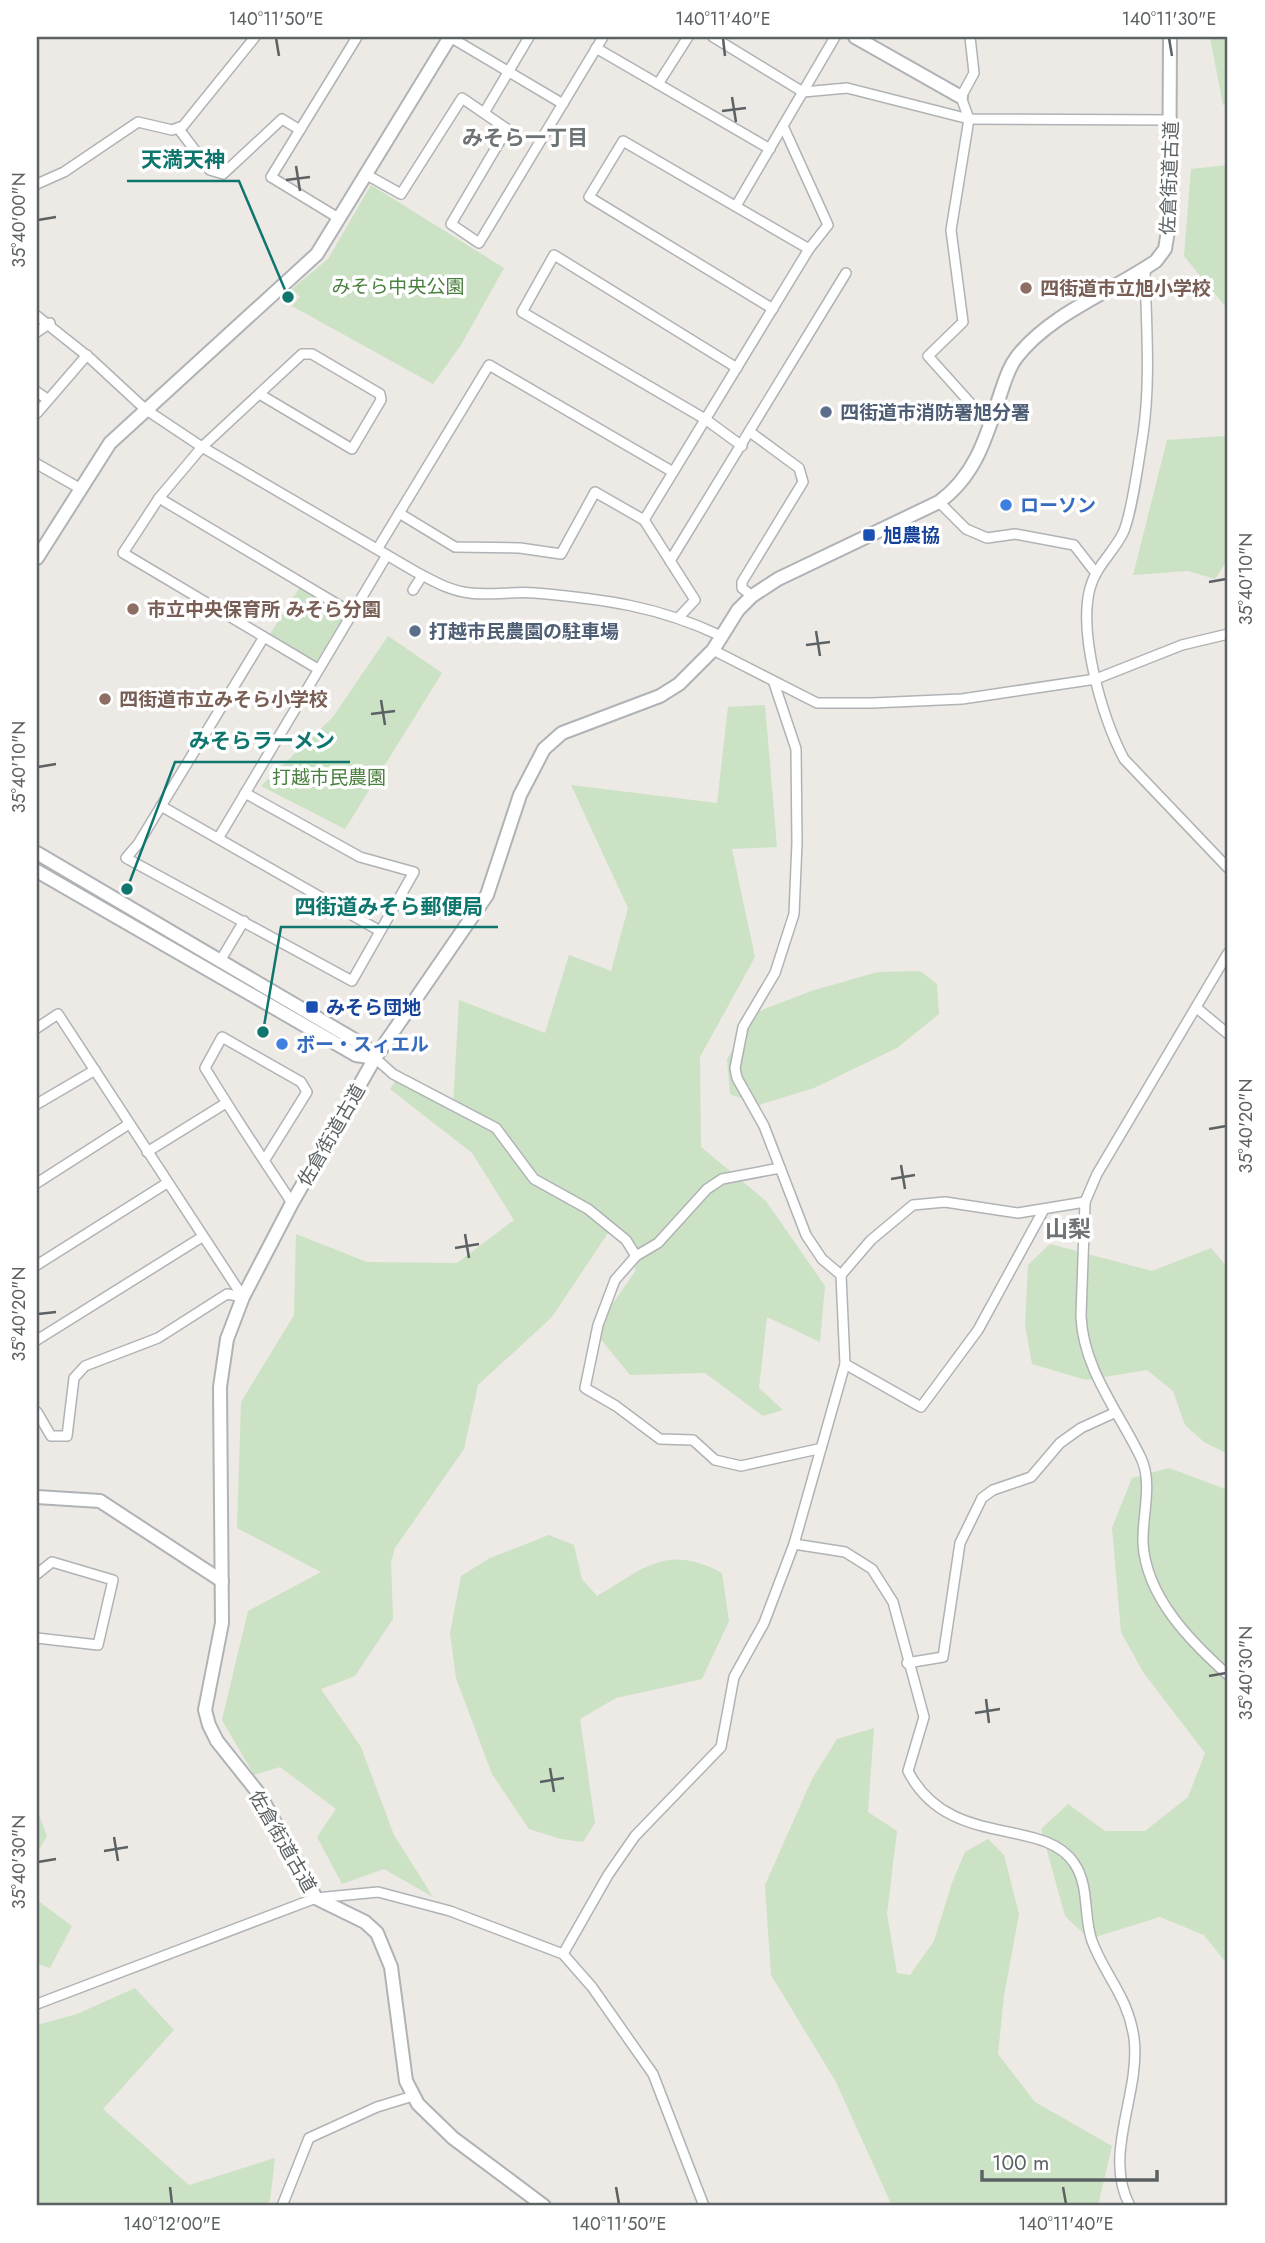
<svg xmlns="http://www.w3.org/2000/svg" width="1265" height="2243" font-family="Jost,'Noto Sans JP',sans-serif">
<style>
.green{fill:#cbe2c4}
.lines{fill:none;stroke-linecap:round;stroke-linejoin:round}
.street-casing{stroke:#b0b3b5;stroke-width:12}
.secondary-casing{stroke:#afb3b6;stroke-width:16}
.street{stroke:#fff;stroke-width:9}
.secondary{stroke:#fff;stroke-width:12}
.ticks{fill:none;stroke:#5c6163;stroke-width:2.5}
.education-dot{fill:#8d6e63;stroke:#fff;stroke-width:2.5}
.service-dot{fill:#5c6f8a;stroke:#fff;stroke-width:2.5}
.shop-dot{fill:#3f7fe0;stroke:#fff;stroke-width:2.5}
.transit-dot{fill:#1a4fb4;stroke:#fff;stroke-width:2.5}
.labels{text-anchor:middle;stroke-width:7;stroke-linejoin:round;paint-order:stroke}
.street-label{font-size:19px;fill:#5c6163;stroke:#fff}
.park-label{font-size:19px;fill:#4a803f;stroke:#fff}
.education-label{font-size:19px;font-weight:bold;fill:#785e54;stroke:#fff;text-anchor:start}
.service-label{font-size:19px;font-weight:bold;fill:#4e5e75;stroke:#fff;text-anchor:start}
.shop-label{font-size:19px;font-weight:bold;fill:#366cbe;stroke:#fff;text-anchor:start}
.transit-label{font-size:19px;font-weight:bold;fill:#164399;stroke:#fff;text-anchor:start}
.neighbourhood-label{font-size:21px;font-weight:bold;fill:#6e7375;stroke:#fff}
.quarter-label{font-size:23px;font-weight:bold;fill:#6e7375;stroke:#fff}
.leader{fill:none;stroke:#0f766e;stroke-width:2.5}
.callout-dot{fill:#0f766e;stroke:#fff;stroke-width:2.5}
.callout-label{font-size:21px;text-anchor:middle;font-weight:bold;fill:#0f766e;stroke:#fff;stroke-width:7;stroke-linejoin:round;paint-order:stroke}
.neatline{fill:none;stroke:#5c6163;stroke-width:2.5}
.ticks-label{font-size:18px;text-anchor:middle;fill:#5c6163}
</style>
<rect width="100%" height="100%" fill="#ede9e5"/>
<g class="green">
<path d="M1210,37H1228V105H1223Z"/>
<path d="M1228,165V316L1225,306L1184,256L1191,169Z"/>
<path d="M371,185L504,268L461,345L433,384L292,306L300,297L292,289L328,259Z"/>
<path d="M1228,424V559L1215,579L1188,571L1133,575L1167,440L1225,436Z"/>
<path d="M300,587L345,614L316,662L270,634Z"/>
<path d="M388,636L442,673L345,829L261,786L333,717Z"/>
<path d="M765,705L777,847L732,849L755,957L700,1057L701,1147L766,1201L825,1286L820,1342L767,1317L759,1388L783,1410L763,1416L705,1373L630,1375L594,1331L636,1270L614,1224L552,1317L478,1385L464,1449L395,1548L391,1562L393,1619L355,1676L321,1689L361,1747L394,1835L433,1897L384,1869L342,1884L317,1837L336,1809L280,1767L254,1775L222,1720L248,1611L321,1572L237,1528L241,1402L294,1315L296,1234L367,1262L457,1263L514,1220L472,1153L390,1089L398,1077L453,1107L459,1000L545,1033L569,955L611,971L628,908L571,785L717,803L728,707Z"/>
<path d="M920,971L937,984L939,1014L897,1048L814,1088L759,1105L730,1094L727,1059L757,1012L811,991L878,972Z"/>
<path d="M1050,1244L1152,1271L1211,1248L1228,1268V1454L1204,1442L1185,1425L1173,1391L1147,1370L1086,1380L1032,1364L1025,1325L1028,1265Z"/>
<path d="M1169,1468L1228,1490V1965L1204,1935L1160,1917L1089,1939L1065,1916L1041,1829L1068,1804L1105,1831H1145L1188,1797L1205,1753L1143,1672L1121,1632L1112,1528L1132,1478Z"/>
<path d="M549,1535L574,1545L582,1579L597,1596C644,1569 666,1543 722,1573L729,1621L702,1679L616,1698L580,1719L595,1823L583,1842L561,1839L529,1829L492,1774L456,1678L450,1633L461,1576L490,1558Z"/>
<path d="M874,1728L868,1812L897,1831L887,1914L897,1973L910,1975L934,1941L952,1883L965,1852L988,1839L1004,1855L1019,1914L1004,1996L998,2054L1035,2102L1112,2146L1098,2206H892L836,2082L771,1975L765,1885L812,1779L837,1739Z"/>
<path d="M37,1810L47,1836L37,1853Z"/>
<path d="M37,1900L72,1926L50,1968L37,1964Z"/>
<path d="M135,1988L174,2030L103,2109L189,2185L275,2158L270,2201L261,2206H37V2025L77,2014Z"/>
</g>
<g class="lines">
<g class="street-casing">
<g id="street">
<path d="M450,37L563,104"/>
<path d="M713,37L803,92L847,88L969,119L1172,120"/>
<path d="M970,37L974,73L961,97L969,119L951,230L963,322L928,356L990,425"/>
<path d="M596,48L770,149"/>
<path d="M658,84L688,37"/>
<path d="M484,113L529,37"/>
<path d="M178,128L210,170L223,174L282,119L300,130"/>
<path d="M367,175L401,194L462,98L507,129L451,224L479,243L603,37"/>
<path d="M37,184L64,172L138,122L172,130L183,126L255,37"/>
<path d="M736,206L835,37"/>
<path d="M340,219L271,177L357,37"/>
<path d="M1145,268C1146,323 1151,379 1143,434C1139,458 1132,514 1123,533C1113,553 1096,566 1090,588C1078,634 1102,717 1124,759L1228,868"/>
<path d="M773,309L589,197L623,141L809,249"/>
<path d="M37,316L91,359L145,409L202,447L159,498L123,553L318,669"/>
<path d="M37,332L50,323"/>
<path d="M737,368L554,255L522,312L705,419L742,446"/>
<path d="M37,392L47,399"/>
<path d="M261,395L352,449L381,400L380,394L312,354H302L202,447L416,572C433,581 450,591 470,593C492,596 513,591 535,593C603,599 658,606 721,636"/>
<path d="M37,413L87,355"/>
<path d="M750,432L799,468L803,482L742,582V588L752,596"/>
<path d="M37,464L81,489"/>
<path d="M159,498L352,613"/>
<path d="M939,502L966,529L987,538L1015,534L1074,545L1095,572"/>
<path d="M399,513L455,547L520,548L561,554L595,492L644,520L695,600L680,616"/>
<path d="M644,520L809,249L828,225L783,126"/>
<path d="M378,548L489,365L673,472"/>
<path d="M670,561L846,273"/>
<path d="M413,590L422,576"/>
<path d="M713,650L817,703H872L962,699L1096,679L1182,645L1228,634"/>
<path d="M774,683L796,749L797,843L794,914L775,973L743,1027L735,1068L737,1078L764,1126L806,1235L822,1259L841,1275"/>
<path d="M245,793L360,857L414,872L352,981L126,858L138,844L264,637"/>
<path d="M161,806L380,931"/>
<path d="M219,837L387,555"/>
<path d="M1228,953L1097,1174L1085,1202L1081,1316C1083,1369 1119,1412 1141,1458C1153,1483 1142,1516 1143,1543C1146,1597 1191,1642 1228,1675"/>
<path d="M220,961L244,921"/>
<path d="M1198,1009L1228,1034"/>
<path d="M37,1028L58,1014L243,1297"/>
<path d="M375,1058L393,1074L496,1128L534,1179L588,1209L626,1240L636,1256"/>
<path d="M37,1104L95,1070"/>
<path d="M147,1152L226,1103"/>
<path d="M264,1161L307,1092L301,1082L222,1037L205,1068C233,1114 262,1158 292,1203"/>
<path d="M780,1168L722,1179L707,1189L658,1243L636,1256L615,1280L598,1325L585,1388L616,1406L660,1439L693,1440L715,1460L741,1466L818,1449"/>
<path d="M37,1183L129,1124"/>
<path d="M37,1265L167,1183"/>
<path d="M37,1340L202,1237"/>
<path d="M845,1364L921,1407L978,1330L1043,1211"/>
<path d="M37,1412L51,1436H67L74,1378L85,1366L158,1338L227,1294L243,1297"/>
<path d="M794,1544L845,1552L872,1569L893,1602L924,1717L908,1771C948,1850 1043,1816 1074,1863C1090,1886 1083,1916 1092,1941C1105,1976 1128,1996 1134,2038C1141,2094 1102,2154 1130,2206"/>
<path d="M37,1574L52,1562L113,1580L98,1645L37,1638"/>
<path d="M907,1663L943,1657L960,1543L982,1498L993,1490L1031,1477L1060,1443L1081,1428L1114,1413"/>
<path d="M563,1954L608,1875L635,1836L721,1747L734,1677L764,1623L794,1544L845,1364L841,1275L871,1240L913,1205L945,1202L1018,1213L1085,1202"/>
<path d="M37,2004L316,1898L378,1892L450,1911L563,1954L592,1987L653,2074L704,2206"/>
<path d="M282,2206L309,2138L377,2107L413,2096"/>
</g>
</g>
<g class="secondary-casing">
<g id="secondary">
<path d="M855,37L961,97"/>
<path d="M37,558L110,443L317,254L450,37"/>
<path d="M37,853L365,1046L375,1058"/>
<path d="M37,871L356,1055L375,1058"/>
<path d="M37,1497L100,1501L222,1581"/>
<path d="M544,2206L453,2138L418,2104L406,2081L391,1967L377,1933L365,1922L316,1898L260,1795L217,1741L209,1725L205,1710L222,1623L220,1387L227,1339L243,1297L292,1203L375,1058L487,895L520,795L544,749L562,733L660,696L679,684L713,650L738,610L752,596L778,579L939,502C975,476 986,438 999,398C1004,384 1007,370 1016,358C1049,314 1111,292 1156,261L1165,249L1169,225L1170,37"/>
</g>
</g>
<use href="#street" class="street"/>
<use href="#secondary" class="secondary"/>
</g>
<path class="ticks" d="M276,38L279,56M723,38L725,56M1169,38L1172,56M732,97L736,122M722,111L746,108M296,166L300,191M286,180L310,177M38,220L56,217M1209,582L1226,579M816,631L820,656M806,645L830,642M381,700L385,725M371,714L395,711M38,767L56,764M1209,1129L1226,1126M901,1165L905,1189M891,1179L915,1175M465,1234L469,1258M455,1248L479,1244M38,1314L56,1312M1209,1676L1226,1673M986,1699L989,1723M975,1713L1000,1709M550,1768L554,1792M540,1782L564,1778M114,1837L118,1861M104,1851L128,1847M38,1862L56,1859M170,2187L172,2204M616,2187L619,2204M1063,2187L1066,2204"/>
<g class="education-dot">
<circle cx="1026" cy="288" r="7"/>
<circle cx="133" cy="609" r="7"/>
<circle cx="105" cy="699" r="7"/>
</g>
<g class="service-dot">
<circle cx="826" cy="412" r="7"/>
<circle cx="415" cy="631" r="7"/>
</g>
<g class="shop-dot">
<circle cx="1006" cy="505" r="7"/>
<circle cx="282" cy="1044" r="7"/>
</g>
<g class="transit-dot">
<rect x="862" y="528" width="14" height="14" rx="3.5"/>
<rect x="305" y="1000" width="14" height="14" rx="3.5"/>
</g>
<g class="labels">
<g class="street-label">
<text transform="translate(1169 178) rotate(-88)" y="7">佐倉街道古道</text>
<text transform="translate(331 1135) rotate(-60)" y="7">佐倉街道古道</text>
<text transform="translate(283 1841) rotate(60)" y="7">佐倉街道古道</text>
</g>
<g class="park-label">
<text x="398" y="293">みそら中央公園</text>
<text x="329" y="784">打越市民農園</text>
</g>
<g class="education-label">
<text x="1040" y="295">四街道市立旭小学校</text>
<text x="147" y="616">市立中央保育所 みそら分園</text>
<text x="119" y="706">四街道市立みそら小学校</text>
</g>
<g class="service-label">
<text x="840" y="419">四街道市消防署旭分署</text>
<text x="429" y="638">打越市民農園の駐車場</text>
</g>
<g class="shop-label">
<text x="1020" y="512">ローソン</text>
<text x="296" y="1051">ボー・スィエル</text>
</g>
<g class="transit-label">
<text x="883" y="542">旭農協</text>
<text x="326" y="1014">みそら団地</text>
</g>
<g class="neighbourhood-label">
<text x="525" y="145">みそら一丁目</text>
</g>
<g class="quarter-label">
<text x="1068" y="1237">山梨</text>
</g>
</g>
<path class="leader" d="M288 297L239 181H127M127 889L175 762H350M263 1032L281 927H498"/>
<g class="callout-dot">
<circle cx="288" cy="297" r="7"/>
<circle cx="127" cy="889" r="7"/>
<circle cx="263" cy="1032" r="7"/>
</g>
<g class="callout-label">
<text x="183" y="167">天満天神</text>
<text x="262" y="748">みそらラーメン</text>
<text x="389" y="914">四街道みそら郵便局</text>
</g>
<rect width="1265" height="2243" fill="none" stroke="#ffffff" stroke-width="77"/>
<path d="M982 2170v10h175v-10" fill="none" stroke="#5c6163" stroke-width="3.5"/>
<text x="992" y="2170" font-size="21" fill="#5c6163" stroke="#ffffff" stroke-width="5" paint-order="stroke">100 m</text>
<rect x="38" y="38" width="1188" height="2166" class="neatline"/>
<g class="ticks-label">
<text x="276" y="25">140°11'50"E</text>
<text x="723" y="25">140°11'40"E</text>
<text x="1169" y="25">140°11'30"E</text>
<text transform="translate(19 220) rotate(-90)" y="6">35°40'00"N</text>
<text transform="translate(1246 579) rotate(-90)" y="6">35°40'10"N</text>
<text transform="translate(19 767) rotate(-90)" y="6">35°40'10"N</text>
<text transform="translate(1246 1126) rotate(-90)" y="6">35°40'20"N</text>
<text transform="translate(19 1314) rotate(-90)" y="6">35°40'20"N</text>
<text transform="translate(1246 1673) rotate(-90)" y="6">35°40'30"N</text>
<text transform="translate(19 1862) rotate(-90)" y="6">35°40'30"N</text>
<text x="172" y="2230">140°12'00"E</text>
<text x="619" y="2230">140°11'50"E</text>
<text x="1066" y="2230">140°11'40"E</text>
</g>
</svg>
